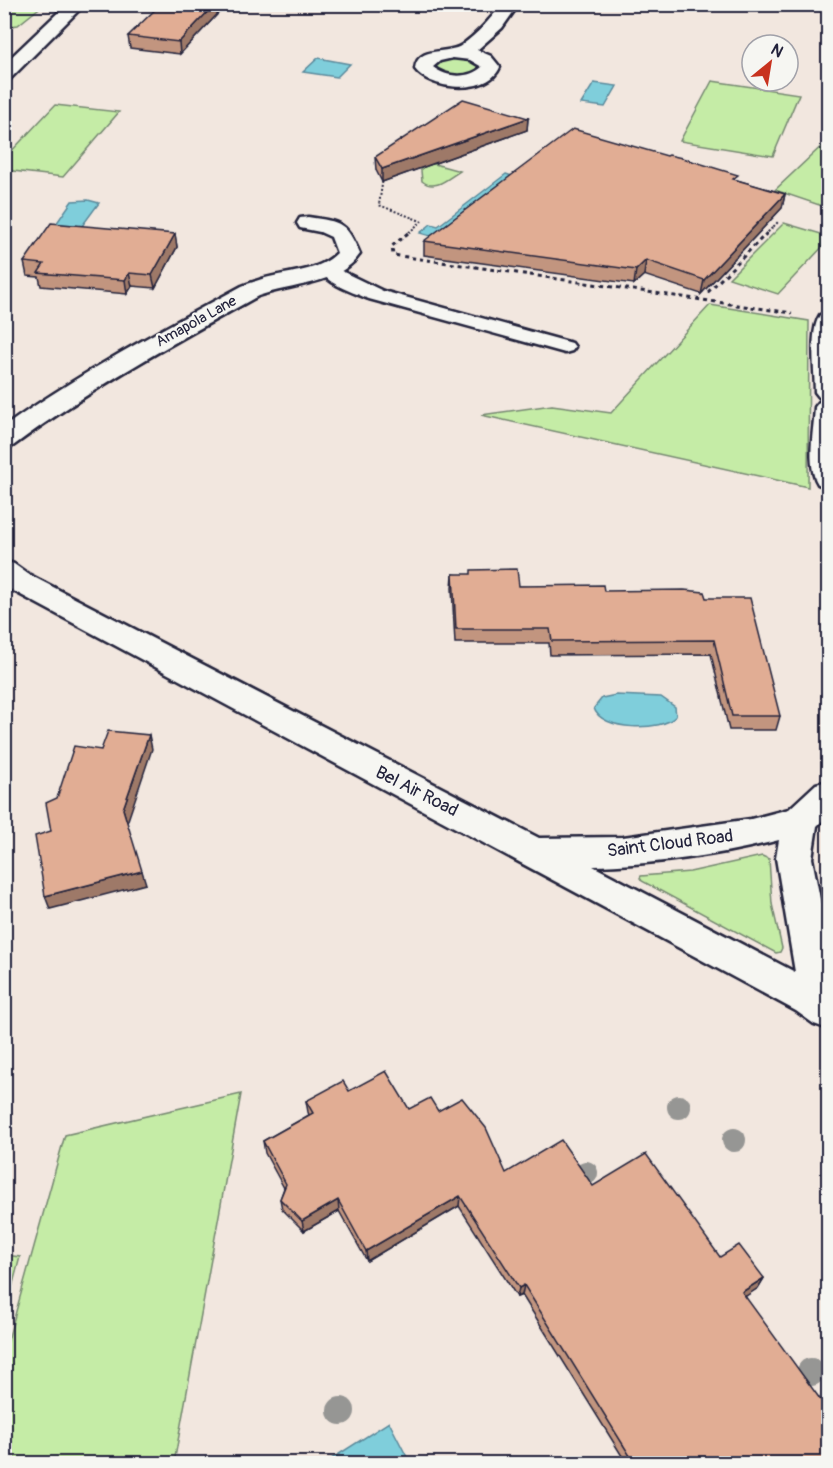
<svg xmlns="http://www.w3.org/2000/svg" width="833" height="1468" font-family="Pangolin,sans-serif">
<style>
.green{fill:#c5eca6;stroke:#748770;stroke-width:1.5}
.water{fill:#7fcedb;stroke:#5a899b;stroke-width:1.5}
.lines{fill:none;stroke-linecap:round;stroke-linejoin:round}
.lane-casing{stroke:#22223b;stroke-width:5}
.street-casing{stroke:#22223b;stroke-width:5}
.path-far1{stroke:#22223b;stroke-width:2;stroke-dasharray:2 2;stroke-linecap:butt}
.path{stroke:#22223b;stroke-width:3;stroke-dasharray:4 4;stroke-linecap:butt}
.lane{fill:#f6f6f2;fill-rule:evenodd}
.street{fill:#f6f6f2;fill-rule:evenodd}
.tree{fill:#969694}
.wall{fill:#c2957f;stroke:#22223b;stroke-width:1.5}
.shaded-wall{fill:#9e7968;stroke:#22223b;stroke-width:1.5}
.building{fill:#e1ad94;stroke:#22223b;stroke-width:1.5}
.labels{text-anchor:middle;stroke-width:4.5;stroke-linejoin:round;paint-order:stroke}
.far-street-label{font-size:15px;fill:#22223b;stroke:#f6f6f2}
.street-label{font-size:18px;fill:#22223b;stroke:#f6f6f2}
</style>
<rect width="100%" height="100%" fill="#f2e7df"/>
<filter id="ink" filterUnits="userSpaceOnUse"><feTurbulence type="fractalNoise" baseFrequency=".0167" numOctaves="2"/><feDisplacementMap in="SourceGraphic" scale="12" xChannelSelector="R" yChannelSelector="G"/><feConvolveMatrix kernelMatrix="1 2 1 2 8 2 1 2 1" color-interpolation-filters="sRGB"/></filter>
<g filter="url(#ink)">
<g class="green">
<path d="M4,5L5,4L43,5L18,25L5,27Z"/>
<path d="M454,58L468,59L477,63L478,69C466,78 448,78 437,68L436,66L441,60Z"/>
<path d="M712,81L799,94L773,156L680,141Z"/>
<path d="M55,105L119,112L63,177L5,170V158Z"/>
<path d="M828,140V208L775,190Z"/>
<path d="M420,160L460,171C448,178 435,192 422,181Z"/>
<path d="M784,223L828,236V241L778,294L729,278Z"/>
<path d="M710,305L809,321L808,487L481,415L552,405L611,413Z"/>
<path d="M762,856L769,859L772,904L782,948L780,952L776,953L642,881L640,878L641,876L690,872Z"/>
<path d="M241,1094L174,1463H5V1351L65,1135Z"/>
<path d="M5,1255L20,1257L5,1314L4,1255Z"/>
</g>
<g class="water">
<path d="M318,58L350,64L337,77L303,72Z"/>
<path d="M594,83L617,86L605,107L581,104Z"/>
<path d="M506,174L524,180L444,240L420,233L431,224L438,226Z"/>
<path d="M88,200L99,203L82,226L56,224L72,201Z"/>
<path d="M616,695L661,697L675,707L676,716C663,732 600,731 594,708L602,698Z"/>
<path d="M389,1422L410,1463H325Z"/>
</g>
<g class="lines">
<g class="lane-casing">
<path id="lane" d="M329,265L383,291L572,343L575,347L572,351L565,353L369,299C353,292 331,286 320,271L322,267Z"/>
</g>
<g class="street-casing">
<g id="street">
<path d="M67,4H85L10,79L4,80V64Z"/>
<path d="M502,4H519L502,28L477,50L491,56L500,67C489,95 431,91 415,69C417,45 449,55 462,45C477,34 490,20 502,4ZM453,58L470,60L482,67C469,79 447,78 433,67L440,61Z"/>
<path d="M308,217C342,222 346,222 360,254C339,285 292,284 258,296C174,343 91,388 13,446L4,448V427C79,373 161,330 242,286C253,282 263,278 274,276C297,271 320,270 337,253L331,237L320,232L300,228L297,223L300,218Z"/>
<path d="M828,313V487L818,484C806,465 814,429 815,407L819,402L827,399L819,397L815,392C815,372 809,331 820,315Z"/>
<path d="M4,561L14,564L28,574L539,838L623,837L751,819L789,809L816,784L828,781V815L817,826L812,858L828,940V1029L814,1024L796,1011L698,958L8,588L4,586ZM779,840L776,858L795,972L593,866C652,865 722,855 779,840Z"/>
</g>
</g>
<g class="path-far1">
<path d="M383,178L379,205L421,221"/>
<path d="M406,235L422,221"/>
<path d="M765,235L778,222"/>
</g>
<g class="path">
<path d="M408,233L392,246L393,255L792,313"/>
<path d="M700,290L708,292L767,233"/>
</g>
<use href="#lane" class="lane"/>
<use href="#street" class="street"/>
</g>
<g class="tree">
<circle cx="679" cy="1107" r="12"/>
<circle cx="734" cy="1140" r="12"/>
<circle cx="586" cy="1173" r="12"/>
<circle cx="811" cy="1372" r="14"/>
<circle cx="341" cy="1411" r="14"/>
</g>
<g class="wall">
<path d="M227,4L180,54L130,48L128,36Z"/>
<path d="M528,118L527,130L382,182L376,170L375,157Z"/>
<path d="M737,180L785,194L782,208L701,294L644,275L634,284L424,255V241Z"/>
<path d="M175,234L177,247L155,288L132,286L127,294L41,286L39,277L27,276L24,262Z"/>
<path d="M453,574L519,586L706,598L780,716L776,730H729L711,654L550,655L549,643H455L452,588Z"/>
<path d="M349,1091L409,1109L438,1111L506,1173L593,1186L720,1257L764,1278L758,1288L745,1296L828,1464H627L522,1295L517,1297L459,1206L367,1261L339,1211L304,1231L282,1209L280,1199L284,1188L265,1153L263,1141L309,1115L308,1112L306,1101Z"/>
</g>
<g class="shaded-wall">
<path d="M215,4H227L180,54L179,42Z"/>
<path d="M528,118L527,130L382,182V169Z"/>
<path d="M785,194L782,208L701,294L704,280Z"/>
<path d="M175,234L177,247L155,288L152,275Z"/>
<path d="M646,260L644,275L634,284L636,270Z"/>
<path d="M129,273L132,286L127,294L125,280Z"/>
<path d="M149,735L152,749L127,823L123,809Z"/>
<path d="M142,871L146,884L50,909L45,896Z"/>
<path d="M460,1196L459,1206L367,1261L366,1251Z"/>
<path d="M338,1200L339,1211L304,1231L302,1221Z"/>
<path d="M764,1278L758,1288L737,1302L742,1292Z"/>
<path d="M524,1285L522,1295L517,1297L519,1288Z"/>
</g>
<g class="building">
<path d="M161,4H215L179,42L128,36Z"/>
<path d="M463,99L528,118L382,169L375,157Z"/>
<path d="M573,129L667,156L669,155L682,158L738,175L733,179L785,194L704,280L646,260L636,270L424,241Z"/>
<path d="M51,223L175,234L152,275L129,273L125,280L38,273L44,264L24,262Z"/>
<path d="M517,569L519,586L603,585L604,591L684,590L704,592L706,598H750L780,716H732L714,640L552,641L550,629H456L453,574H471V570Z"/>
<path d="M108,731L149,735L123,809L142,871L45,896L35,836L51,831L46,803L57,798L74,746L101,750Z"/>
<path d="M386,1071L409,1109L430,1098L438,1111L462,1098L486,1128L506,1173L561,1140L593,1186L646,1154L720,1257L739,1245L764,1278L742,1292L828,1410V1464H635L524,1285L519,1288L460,1196L366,1251L338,1200L302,1221L280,1199L286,1184L263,1141L313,1113L306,1101L343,1081L349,1091Z"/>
</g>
</g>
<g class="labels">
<g class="far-street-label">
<text transform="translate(196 321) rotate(-29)" y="5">Amapola Lane</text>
</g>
<g class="street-label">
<text transform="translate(417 791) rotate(27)" y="6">Bel Air Road</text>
<text transform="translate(670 843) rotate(-7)" y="6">Saint Cloud Road</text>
</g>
</g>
<rect width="833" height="1468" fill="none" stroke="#f6f6f2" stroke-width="24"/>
<rect x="12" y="12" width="809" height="1444" fill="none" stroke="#22223b" stroke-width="2" filter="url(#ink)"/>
<g transform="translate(770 63) rotate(30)"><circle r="28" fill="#f6f6f2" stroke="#a1a1a9" stroke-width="1.5"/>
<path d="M0-4.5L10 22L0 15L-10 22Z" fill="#c8321e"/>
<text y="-9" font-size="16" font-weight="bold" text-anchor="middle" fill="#22223b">N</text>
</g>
</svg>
